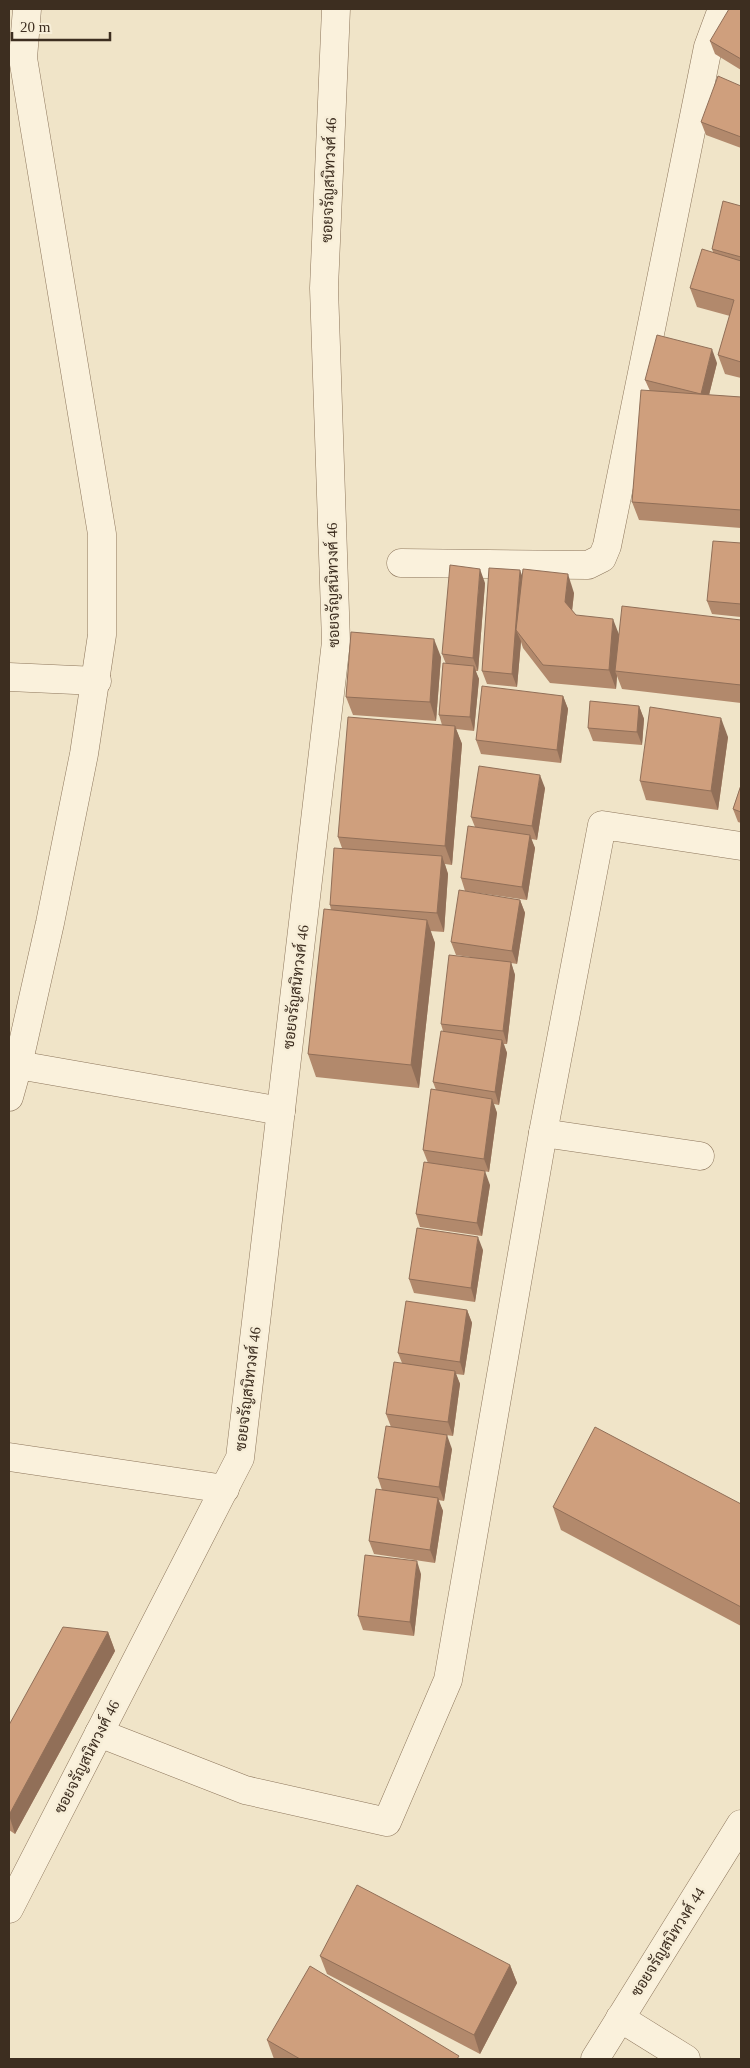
<svg xmlns="http://www.w3.org/2000/svg" width="750" height="2068" font-family="'Times New Roman',Sarabun,serif">
<style>
.lines{fill:none;stroke-linecap:round;stroke-linejoin:round}
.minor-casing{stroke:#8d765c;stroke-width:29}
.minor{stroke:#faf1dc;stroke-width:28}
.wall{fill:#b2896c}
.shaded-wall{fill:#916f58}
.building{fill:#cf9f7d;stroke:#916f58}
.labels{text-anchor:middle;stroke-width:5;stroke-linejoin:round;paint-order:stroke}
.street-label{font-size:15px;fill:#3d2e20;stroke:#f7eed8}
</style>
<rect width="100%" height="100%" fill="#f0e4c8"/>
<g class="lines">
<g class="minor-casing">
<g id="minor">
<path d="M401,563L588,565L602,558L607,546L708,47L722,9"/>
<path d="M9,677L97,681"/>
<path d="M18,1065L281,1111"/>
<path d="M9,1097L18,1065L50,923L84,754L102,635V534L23,58L27,9"/>
<path d="M543,1133L700,1156"/>
<path d="M9,1457L225,1489"/>
<path d="M99,1733L245,1790L387,1822L448,1680L543,1133L602,825L741,846"/>
<path d="M9,1909L240,1458L336,642L324,288L336,9"/>
<path d="M620,2018L686,2059"/>
<path d="M595,2059L741,1824"/>
</g>
</g>
<use href="#minor" class="minor"/>
</g>
<g class="wall">
<path d="M741,9V70L715,54L710,41Z"/>
<path d="M741,86V148L706,135L701,122Z"/>
<path d="M741,206V378L725,374L718,355L730,316L697,307L690,288L713,252L712,249Z"/>
<path d="M717,363L709,395L741,397V528L639,520L632,502L650,391L645,380Z"/>
<path d="M741,543V617L712,614L707,601Z"/>
<path d="M523,576L574,593L572,611L576,615L619,636L741,620V703L622,689L617,676L616,689L550,683L523,648L521,642L517,687L487,684L482,671Z"/>
<path d="M485,583L478,671H475L479,679L474,731L456,729L462,744L452,865L445,864L448,874L444,932L430,931L435,943L419,1088L316,1077L308,1054L331,910L330,905L342,848L338,837L442,725L439,715L446,664L442,654Z"/>
<path d="M441,657L436,721L353,715L346,697Z"/>
<path d="M563,696L568,709L561,763L481,754L476,740Z"/>
<path d="M639,706L644,719L642,745L593,741L588,728Z"/>
<path d="M728,737L718,810L646,800L640,781Z"/>
<path d="M741,785V823L738,822L733,809Z"/>
<path d="M545,788L537,840L531,839L535,848L527,900L465,891L461,878L475,827L471,817Z"/>
<path d="M520,900L525,913L517,964L511,963L515,975L507,1044H504L507,1053L499,1105L494,1104L497,1113L489,1172L459,1167L490,1185L482,1236L420,1227L416,1214L428,1163L423,1150L436,1090L433,1082L443,1031L441,1024L470,957L456,955L451,942Z"/>
<path d="M483,1250L475,1302L414,1293L409,1279Z"/>
<path d="M467,1310L472,1323L464,1375L456,1374L460,1384L453,1436L391,1427L386,1414L402,1363L398,1353Z"/>
<path d="M452,1449L444,1501L438,1500L443,1511L435,1563L374,1554L369,1541L382,1490L378,1478Z"/>
<path d="M741,1504V1626L561,1530L553,1507Z"/>
<path d="M421,1574L414,1636L363,1630L358,1616Z"/>
<path d="M108,1632L115,1651L15,1834L9,1830V1725Z"/>
<path d="M320,1956L510,1965L517,1983L480,2054L327,1974Z"/>
<path d="M267,2040L460,2059H274Z"/>
</g>
<g class="shaded-wall">
<path d="M712,349L717,363L706,407L701,394Z"/>
<path d="M480,569L485,583L478,671L473,658Z"/>
<path d="M520,570L525,583L516,630L521,641L517,687L512,674Z"/>
<path d="M568,574L574,593L571,620L565,602Z"/>
<path d="M613,619L620,637L615,671L617,676L616,689L609,670Z"/>
<path d="M434,639L441,657L436,721L430,702Z"/>
<path d="M474,666L479,679L474,731L470,717Z"/>
<path d="M563,696L568,709L561,763L557,750Z"/>
<path d="M639,706L644,719L642,745L637,732Z"/>
<path d="M721,718L728,737L718,810L711,791Z"/>
<path d="M455,726L462,744L452,865L445,846Z"/>
<path d="M540,775L545,788L537,840L532,826Z"/>
<path d="M530,835L535,848L527,900L522,887Z"/>
<path d="M442,856L448,874L444,932L437,913Z"/>
<path d="M520,900L525,913L517,964L512,951Z"/>
<path d="M427,920L435,943L419,1088L411,1065Z"/>
<path d="M511,962L515,975L507,1044L503,1031Z"/>
<path d="M502,1040L507,1053L499,1105L495,1092Z"/>
<path d="M492,1099L497,1113L489,1172L484,1159Z"/>
<path d="M485,1171L490,1185L482,1236L477,1223Z"/>
<path d="M478,1237L483,1250L475,1302L471,1288Z"/>
<path d="M467,1310L472,1323L464,1375L460,1362Z"/>
<path d="M455,1371L460,1384L453,1436L448,1422Z"/>
<path d="M447,1435L452,1449L444,1501L439,1487Z"/>
<path d="M438,1498L443,1511L435,1563L430,1550Z"/>
<path d="M417,1561L421,1574L414,1636L410,1622Z"/>
<path d="M108,1632L115,1651L15,1834L9,1815Z"/>
<path d="M510,1965L517,1983L480,2054L474,2035Z"/>
</g>
<g class="building">
<path d="M729,9H741V59L710,41Z"/>
<path d="M718,76L741,86V137L701,122Z"/>
<path d="M723,201L741,206V257L712,249Z"/>
<path d="M702,249L741,261V362L718,355L734,300L690,288Z"/>
<path d="M657,335L712,349L701,394L645,380Z"/>
<path d="M641,390L741,397V510L632,502Z"/>
<path d="M713,541L741,543V604L707,601Z"/>
<path d="M450,565L480,569L473,658L442,654Z"/>
<path d="M489,568L520,570L512,674L482,671Z"/>
<path d="M523,569L568,574L565,602L576,615L613,619L609,670L543,665L516,630Z"/>
<path d="M622,606L741,620V685L615,671Z"/>
<path d="M351,632L434,639L430,702L346,697Z"/>
<path d="M443,663L474,666L470,717L439,715Z"/>
<path d="M482,686L563,696L557,750L476,740Z"/>
<path d="M590,701L639,706L637,732L588,728Z"/>
<path d="M650,707L721,718L711,791L640,781Z"/>
<path d="M348,717L455,726L445,846L338,837Z"/>
<path d="M479,766L540,775L532,826L471,817Z"/>
<path d="M741,785V812L733,809Z"/>
<path d="M468,826L530,835L522,887L461,878Z"/>
<path d="M334,848L442,856L437,913L330,905Z"/>
<path d="M459,890L520,900L512,951L451,942Z"/>
<path d="M324,909L427,920L411,1065L308,1054Z"/>
<path d="M449,955L511,962L503,1031L441,1024Z"/>
<path d="M441,1031L502,1040L495,1092L433,1082Z"/>
<path d="M431,1089L492,1099L484,1159L423,1150Z"/>
<path d="M424,1162L485,1171L477,1223L416,1214Z"/>
<path d="M417,1228L478,1237L471,1288L409,1279Z"/>
<path d="M406,1301L467,1310L460,1362L398,1353Z"/>
<path d="M394,1362L455,1371L448,1422L386,1414Z"/>
<path d="M386,1426L447,1435L439,1487L378,1478Z"/>
<path d="M595,1427L741,1504V1607L553,1507Z"/>
<path d="M376,1489L438,1498L430,1550L369,1541Z"/>
<path d="M365,1555L417,1561L410,1622L358,1616Z"/>
<path d="M63,1627L108,1632L9,1815V1725Z"/>
<path d="M357,1885L510,1965L474,2035L320,1956Z"/>
<path d="M310,1966L459,2056L457,2059H300L267,2040Z"/>
</g>
<g class="labels">
<g class="street-label">
<text transform="translate(329 180) rotate(-88)" y="5">ซอยจรัญสนิทวงศ์ 46</text>
<text transform="translate(333 585) rotate(-91)" y="5">ซอยจรัญสนิทวงศ์ 46</text>
<text transform="translate(296 987) rotate(-83)" y="5">ซอยจรัญสนิทวงศ์ 46</text>
<text transform="translate(248 1389) rotate(-83)" y="5">ซอยจรัญสนิทวงศ์ 46</text>
<text transform="translate(87 1757) rotate(-63)" y="5">ซอยจรัญสนิทวงศ์ 46</text>
<text transform="translate(668 1942) rotate(-58)" y="5">ซอยจรัญสนิทวงศ์ 44</text>
</g>
</g>
<rect width="750" height="2068" fill="none" stroke="#3d2e20" stroke-width="20"/>
<path d="M12 32v8h98v-8" fill="none" stroke="#3d2e20" stroke-width="2.5"/>
<text x="20" y="32" font-size="15" fill="#3d2e20" stroke="#f7eed8" stroke-width="4" paint-order="stroke">20 m</text>
</svg>
